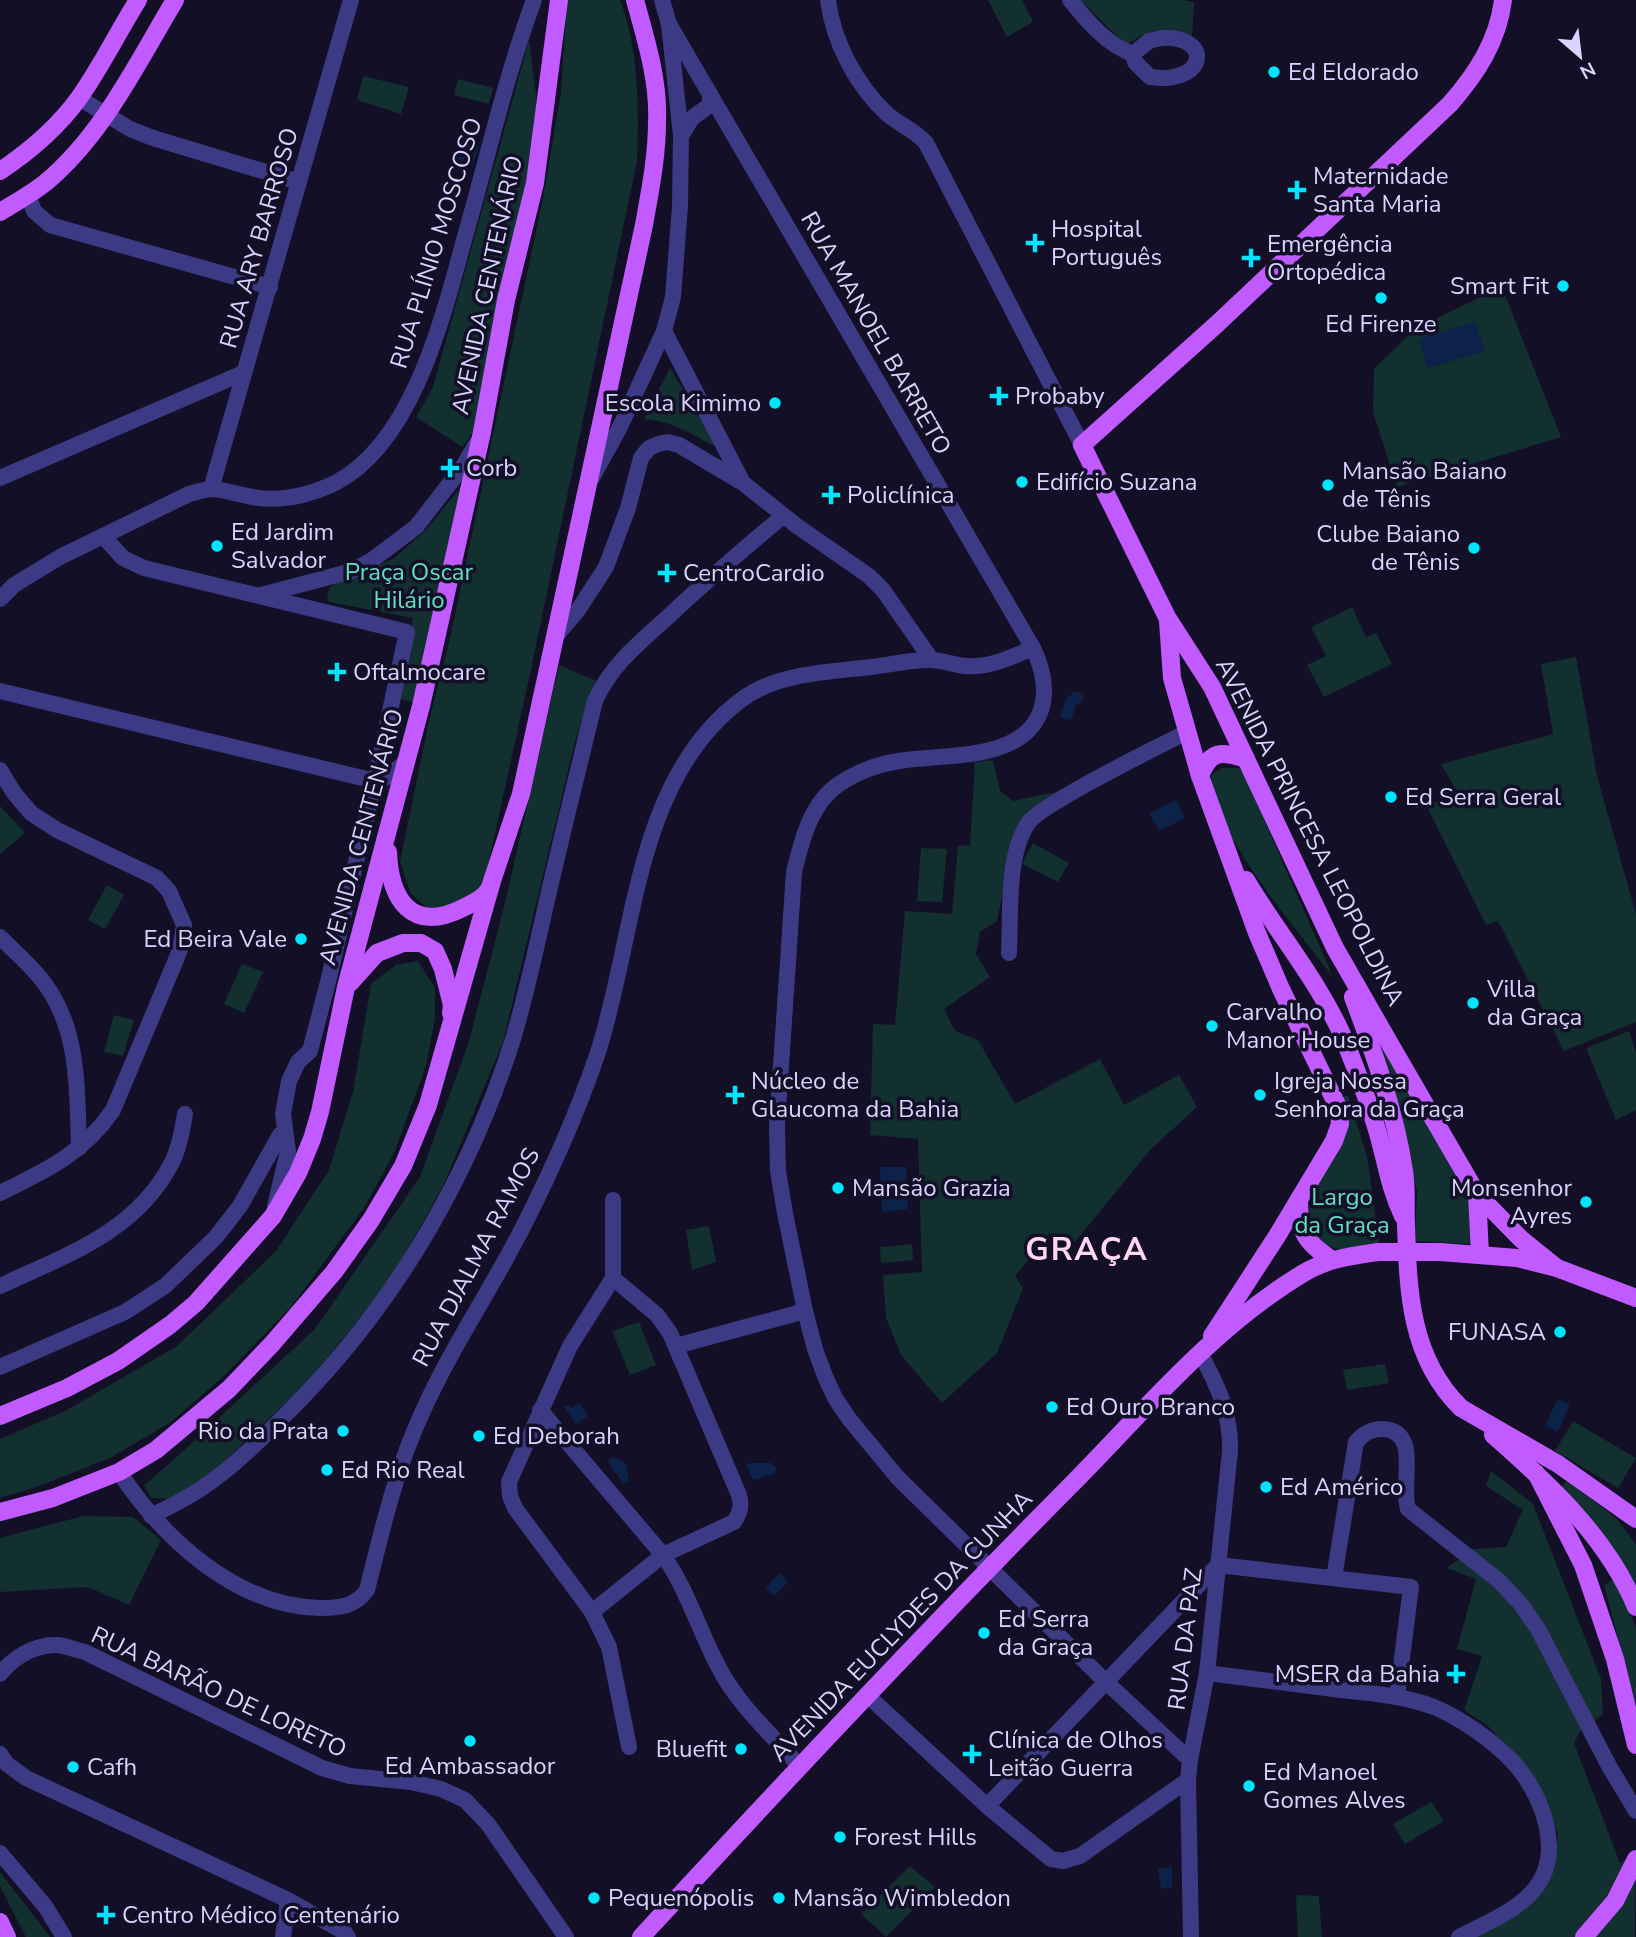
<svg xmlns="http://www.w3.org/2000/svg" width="1636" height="1937" font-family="'Nunito Sans',sans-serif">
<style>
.green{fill:#12302f}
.water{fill:#0c2248}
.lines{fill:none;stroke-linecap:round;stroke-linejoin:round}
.minor{stroke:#3d3a85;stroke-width:16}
.major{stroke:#c25bff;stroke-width:18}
.major-bridge{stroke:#c25bff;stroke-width:18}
.poi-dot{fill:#00e5ff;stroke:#130f26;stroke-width:2.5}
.labels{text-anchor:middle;stroke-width:7;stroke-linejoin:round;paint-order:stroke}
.poi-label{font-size:24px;fill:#d9d4ff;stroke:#130f26;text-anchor:start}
.street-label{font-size:24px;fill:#d9d4ff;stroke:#130f26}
.park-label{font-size:24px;fill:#5fe0c0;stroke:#130f26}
.district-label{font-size:32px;font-weight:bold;letter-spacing:2px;fill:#ffd6f0;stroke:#130f26}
</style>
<rect width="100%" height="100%" fill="#130f26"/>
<g class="green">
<path d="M567,0H620C639,50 639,108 637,161L530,674L486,874L480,887L469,897L448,909L426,907L411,894L400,862L428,725L450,638L542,203L561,92Z"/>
<path d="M988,0H1022L1033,22L1007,37Z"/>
<path d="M1080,0H1183L1194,2L1192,37C1167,23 1148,30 1126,45Z"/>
<path d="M529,40L539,118L476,428L462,447L416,417L433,387Z"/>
<path d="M363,76L409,87L401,114L357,100Z"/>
<path d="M458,79L493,88L489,104L454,95Z"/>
<path d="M1502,287L1561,437L1397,487L1373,412L1374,369L1416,328Z"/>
<path d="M670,368L718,448C693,435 673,421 644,419Z"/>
<path d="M463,484L417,703L399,699L413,618L329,602L327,595L331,586L393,559L426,530Z"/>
<path d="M1352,607L1366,637L1376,633L1392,664L1324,697L1307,665L1326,656L1311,627Z"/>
<path d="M1576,657L1597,776L1636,914V1022L1564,1051L1498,921L1486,925L1427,807L1456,790L1441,764L1553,734L1541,664Z"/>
<path d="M559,665L596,681L575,742L503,1042L444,1184L387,1286L307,1382L229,1457L192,1489L171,1499L151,1498L144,1485L168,1465L315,1329L420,1177L469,1041L505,903Z"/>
<path d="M993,760L1000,791L1013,801L1056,792L1027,811L1015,834L997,921L980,932L976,954L990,977L944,1009L955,1031L978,1040L1015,1104L1100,1059L1124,1105L1179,1075L1197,1107L1151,1149L1070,1248L1050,1233L1015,1276L1023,1288L997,1353L942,1403L901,1355L886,1318L883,1275L922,1272L918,1139L870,1135L873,1024L895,1025L905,911L952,914L958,846L970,845L975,762Z"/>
<path d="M1222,768H1239L1245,776L1333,977C1299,932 1209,829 1211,775Z"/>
<path d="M0,806L25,833L0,854Z"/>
<path d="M1033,843L1069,863L1058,882L1022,864Z"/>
<path d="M921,848L947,849L942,902L917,901Z"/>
<path d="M107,885L124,895L105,929L88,920Z"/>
<path d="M418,961L435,988V1018L426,1066L394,1153L364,1208L291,1307L225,1375L171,1422L110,1458L34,1488L0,1498V1439L67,1410L177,1346L276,1251L329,1170L353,1092L371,984L396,965Z"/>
<path d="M242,964L263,972L244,1013L224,1004Z"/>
<path d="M114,1015L134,1020L123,1056L104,1052Z"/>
<path d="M1629,1031L1636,1052V1110L1616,1120L1586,1048Z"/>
<path d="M1379,1039L1469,1195L1472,1244L1415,1241L1417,1191Z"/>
<path d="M1348,1095L1367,1156L1380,1249L1352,1253L1324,1245L1314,1233L1309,1209L1338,1099Z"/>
<path d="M709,1226L716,1262L692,1270L686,1230Z"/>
<path d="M912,1244L913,1260L881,1263L880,1247Z"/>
<path d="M639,1322L656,1365L630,1375L612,1331Z"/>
<path d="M1385,1364L1389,1383L1347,1390L1343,1370Z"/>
<path d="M1573,1421L1636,1458L1618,1488L1555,1451Z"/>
<path d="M1491,1471L1533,1504L1601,1679L1603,1714L1579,1733L1574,1743L1620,1863L1636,1854L1635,1937H1470L1526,1907L1540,1895L1555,1866L1558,1834L1546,1802L1520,1759L1488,1726L1464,1710L1482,1656L1457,1649L1476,1579L1447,1568L1473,1549L1506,1547L1523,1510L1486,1486Z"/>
<path d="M1567,1480L1616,1518L1636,1544V1588L1614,1548L1561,1487Z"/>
<path d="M83,1516L133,1517L161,1540L129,1605L88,1587L0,1592V1538Z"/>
<path d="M1614,1579L1636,1627V1707L1604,1585Z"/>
<path d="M1431,1802L1444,1821L1405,1844L1393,1824Z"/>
<path d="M910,1866L935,1887L886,1937L861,1914Z"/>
<path d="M0,1872L50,1937H26L0,1886Z"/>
<path d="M1296,1895L1319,1896L1322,1937H1298Z"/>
</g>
<g class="water">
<path d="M480,145L473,165L451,161Z"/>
<path d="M1475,321L1485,351L1427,368L1419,339Z"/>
<path d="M1074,692H1079L1083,696V700L1075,706L1072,718L1067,721L1060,716L1066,699Z"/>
<path d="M1176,800L1185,818L1159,831L1149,813Z"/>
<path d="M880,1167H906L907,1181L902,1182V1198H907L908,1209L882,1212Z"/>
<path d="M1557,1400L1570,1404L1558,1432L1545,1426Z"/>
<path d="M580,1403L588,1416L576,1424L564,1407L569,1405L572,1408Z"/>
<path d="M610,1458H617L627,1465L629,1481L626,1483H623L608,1462Z"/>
<path d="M751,1463H771L777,1468L773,1474L753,1480L746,1465Z"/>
<path d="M779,1573L788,1582L774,1596L766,1588Z"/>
<path d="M1172,1867V1887L1161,1889L1158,1869Z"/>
</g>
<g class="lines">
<g class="minor">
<path d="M828,0C833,41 856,85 887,114C900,125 915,130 926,143L1082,445"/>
<path d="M1070,0C1087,21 1107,45 1133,54"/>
<path d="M669,24L1033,648C1054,692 1047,734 994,749C964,758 930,756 899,761C878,764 857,772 839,784C810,804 802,840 794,872L777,1125L778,1171L785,1213L805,1311L815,1349L825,1376L835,1398L850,1420L898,1478L1105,1681L1190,1760"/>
<path d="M1161,38C1213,35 1208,85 1150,77L1135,62L1133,54L1149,41Z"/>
<path d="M79,98L130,129L153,138L299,182"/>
<path d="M681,136L692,118L710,105V94"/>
<path d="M28,195L34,211L50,225L270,287"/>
<path d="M664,331L742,481"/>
<path d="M0,478L243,373"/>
<path d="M592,478L619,429L664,331L673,297L680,206L681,136L669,24L662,0"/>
<path d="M211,489L351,0"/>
<path d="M103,536L123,558L144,568L407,632L375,781L328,982L310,1051L298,1062L289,1081L283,1114L288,1151L275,1206"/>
<path d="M261,595L352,571L372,560L416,527L464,465L476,444"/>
<path d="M0,599L14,585L60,557L189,494C196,492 204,490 210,489C224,489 239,495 252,497C280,502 310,495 335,483C419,440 447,298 471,215C491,143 508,70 534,0"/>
<path d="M555,637L578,610L606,567L628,508L641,458L649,448L658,444L668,442L679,445L743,483L797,526L869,576L883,590L931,659"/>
<path d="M0,691L375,781L385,778L405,763"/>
<path d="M0,770L14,793L31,813L57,830L157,878L169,891L184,925L180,950L113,1110C84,1153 45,1171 0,1193"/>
<path d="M0,937C15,952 33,967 45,984C80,1032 77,1092 79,1148"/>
<path d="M1009,953C1011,916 1006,853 1029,822C1037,812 1053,804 1064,797C1104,773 1146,753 1187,732"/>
<path d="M613,1278L657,1315L670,1333L739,1495C742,1506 740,1513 734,1522L663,1555L592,1612L515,1508L510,1496L509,1482L570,1346Z"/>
<path d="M613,1278V1200"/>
<path d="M0,1286C64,1256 134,1233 170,1166C179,1150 182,1131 185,1114"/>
<path d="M676,1346L805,1311"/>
<path d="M0,1367L125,1312L165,1286L216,1237L240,1206L280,1135L285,1131"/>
<path d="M540,1410L663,1555C687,1589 699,1630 718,1666C737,1704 772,1735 800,1767"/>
<path d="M119,1472C163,1538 235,1606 320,1608C339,1608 355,1607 367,1590C382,1530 396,1469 422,1413C451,1348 491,1290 523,1227C551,1172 577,1114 597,1055C636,938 633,781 741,700C776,673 829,672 871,667C889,665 909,660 928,660C940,659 953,665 966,666C990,668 1011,657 1033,648"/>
<path d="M151,1516C169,1507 186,1499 202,1488C238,1464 270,1430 300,1400C398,1299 471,1173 513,1039C527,992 537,944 548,896C563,831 579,766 595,701C611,665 640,642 669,616C706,581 745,548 783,516"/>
<path d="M1334,1578L1356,1442C1363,1434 1371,1428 1384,1429C1421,1432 1400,1483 1408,1509L1498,1580L1520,1603L1538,1629L1609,1766L1636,1811"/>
<path d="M592,1612L609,1647L629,1747"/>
<path d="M1207,1673C1252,1679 1296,1684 1340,1690C1371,1693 1405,1696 1434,1707C1462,1719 1492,1740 1513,1762C1543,1796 1566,1855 1532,1892C1513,1913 1484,1924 1459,1937"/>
<path d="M0,1674C14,1657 35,1644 58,1645C66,1646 76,1650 85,1652L322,1768L350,1776L411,1782L441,1789L465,1800L488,1824L566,1937"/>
<path d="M867,1695L987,1806L1051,1859L1063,1861L1080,1856L1188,1780"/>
<path d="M0,1754L7,1764L26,1778L288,1900L283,1937"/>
<path d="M987,1806L1218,1565L1411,1587L1397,1697"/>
<path d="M0,1853L45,1906L64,1937"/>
<path d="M288,1900L344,1932L348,1937"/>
<path d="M1191,1937L1188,1780L1190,1760L1207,1673L1230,1451C1231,1414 1218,1386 1200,1353"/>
</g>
<g class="major">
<path d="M1503,0C1498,41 1477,73 1450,104L1217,324L1082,445L1167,617L1212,687L1335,948L1390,1044L1477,1194L1521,1239L1557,1268"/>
<path d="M0,171C30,151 58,127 79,98C101,67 118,32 138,0"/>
<path d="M0,212C15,203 31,194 45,183C103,135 137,63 175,0"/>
<path d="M1168,621L1172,678L1200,776L1257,933L1281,989L1339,1109L1340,1124L1334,1141L1277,1236L1212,1336"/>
<path d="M1200,776C1210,750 1221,751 1246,759"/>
<path d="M388,852C390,899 411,934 463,908C472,903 484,899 489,889"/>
<path d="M1246,880C1278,934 1319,981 1344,1039C1356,1069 1368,1099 1377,1130C1386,1160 1389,1187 1403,1216"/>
<path d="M350,983L377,953L403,943H421L435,951L443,969L452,1005L451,1013"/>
<path d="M1353,997C1374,1053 1395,1111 1404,1171C1407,1189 1405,1206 1406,1224C1408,1292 1410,1358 1461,1408L1558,1464L1636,1519"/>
<path d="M1477,1194L1480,1254"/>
<path d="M1299,1200C1299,1232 1305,1242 1332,1260"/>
<path d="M1440,1252L1517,1258L1557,1268L1636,1298"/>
<path d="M0,1416L67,1388L118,1361L170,1325L196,1303L273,1216L298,1173L312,1139L320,1112L346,987L421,706L482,432L506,300L535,183L559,0"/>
<path d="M1493,1435C1549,1484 1607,1537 1636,1607"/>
<path d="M1536,1473L1583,1565L1615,1659L1636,1745"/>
<path d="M0,1512L53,1498L119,1472L156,1450L229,1389L272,1344L334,1272L371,1220L403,1166L428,1105L492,881L521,794L644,225C650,191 657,157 657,122C659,81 646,40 635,0"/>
<path d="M0,1922L7,1937"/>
<path d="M641,1937C783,1784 925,1632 1072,1484C1144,1411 1214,1327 1302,1274C1326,1259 1351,1256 1378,1252"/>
<path d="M1584,1937L1615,1901L1636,1859"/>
</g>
<path class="major-bridge" d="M1378,1252H1440"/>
</g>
<g class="poi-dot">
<circle cx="1274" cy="72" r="7"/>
<path d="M1293.5 179.5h7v7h7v7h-7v7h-7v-7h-7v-7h7z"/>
<path d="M1031.5 232.5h7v7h7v7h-7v7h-7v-7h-7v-7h7z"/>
<path d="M1247.5 247.5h7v7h7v7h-7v7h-7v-7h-7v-7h7z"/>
<circle cx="1563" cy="286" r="7"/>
<circle cx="1381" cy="298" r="7"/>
<path d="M995.5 385.5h7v7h7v7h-7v7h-7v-7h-7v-7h7z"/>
<circle cx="775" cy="403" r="7"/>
<path d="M446.5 457.5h7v7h7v7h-7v7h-7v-7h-7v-7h7z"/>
<circle cx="1022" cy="482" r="7"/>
<circle cx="1328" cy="485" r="7"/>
<path d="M827.5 484.5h7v7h7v7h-7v7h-7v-7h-7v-7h7z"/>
<circle cx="217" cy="546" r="7"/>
<circle cx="1474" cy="548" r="7"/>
<path d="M663.5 562.5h7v7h7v7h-7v7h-7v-7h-7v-7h7z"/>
<path d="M333.5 661.5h7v7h7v7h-7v7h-7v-7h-7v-7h7z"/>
<circle cx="1391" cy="797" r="7"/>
<circle cx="301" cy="939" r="7"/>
<circle cx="1473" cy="1003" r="7"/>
<circle cx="1212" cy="1026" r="7"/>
<path d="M731.5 1084.5h7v7h7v7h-7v7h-7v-7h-7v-7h7z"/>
<circle cx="1260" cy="1095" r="7"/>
<circle cx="838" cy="1188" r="7"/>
<circle cx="1586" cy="1202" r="7"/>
<circle cx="1560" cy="1332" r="7"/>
<circle cx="1052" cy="1407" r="7"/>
<circle cx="343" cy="1431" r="7"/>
<circle cx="479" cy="1436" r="7"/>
<circle cx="327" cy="1470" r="7"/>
<circle cx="1266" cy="1487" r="7"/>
<circle cx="984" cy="1633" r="7"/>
<path d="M1452.5 1663.5h7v7h7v7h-7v7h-7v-7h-7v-7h7z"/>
<circle cx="470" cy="1741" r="7"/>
<circle cx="741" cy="1749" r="7"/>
<path d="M968.5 1743.5h7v7h7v7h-7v7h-7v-7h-7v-7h7z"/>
<circle cx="73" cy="1767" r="7"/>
<circle cx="1249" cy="1786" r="7"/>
<circle cx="840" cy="1837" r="7"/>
<circle cx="594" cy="1898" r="7"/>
<circle cx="779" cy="1898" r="7"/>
<path d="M102.5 1904.5h7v7h7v7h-7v7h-7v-7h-7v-7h7z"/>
</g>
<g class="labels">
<g class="poi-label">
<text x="1288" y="80">Ed Eldorado</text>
<text x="1313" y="184">Maternidade<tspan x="1313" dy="28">Santa Maria</tspan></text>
<text x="1051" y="237">Hospital<tspan x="1051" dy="28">Português</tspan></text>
<text x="1267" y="252">Emergência<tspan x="1267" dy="28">Ortopédica</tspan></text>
<text x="1549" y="294" text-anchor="end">Smart Fit</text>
<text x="1381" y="332" text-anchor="middle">Ed Firenze</text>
<text x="1015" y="404">Probaby</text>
<text x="761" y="411" text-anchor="end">Escola Kimimo</text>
<text x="466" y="476">Corb</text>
<text x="1342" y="479">Mansão Baiano<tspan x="1342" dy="28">de Tênis</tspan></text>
<text x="1036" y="490">Edifício Suzana</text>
<text x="847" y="503">Policlínica</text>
<text x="231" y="540">Ed Jardim<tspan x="231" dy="28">Salvador</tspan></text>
<text x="1460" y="542" text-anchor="end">Clube Baiano<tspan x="1460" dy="28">de Tênis</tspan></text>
<text x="683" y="581">CentroCardio</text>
<text x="353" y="680">Oftalmocare</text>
<text x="1405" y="805">Ed Serra Geral</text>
<text x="287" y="947" text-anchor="end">Ed Beira Vale</text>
<text x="1487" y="997">Villa<tspan x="1487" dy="28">da Graça</tspan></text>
<text x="1226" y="1020">Carvalho<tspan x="1226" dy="28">Manor House</tspan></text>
<text x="751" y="1089">Núcleo de<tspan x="751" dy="28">Glaucoma da Bahia</tspan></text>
<text x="1274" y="1089">Igreja Nossa<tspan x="1274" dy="28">Senhora da Graça</tspan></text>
<text x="852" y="1196">Mansão Grazia</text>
<text x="1572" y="1196" text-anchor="end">Monsenhor<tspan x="1572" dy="28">Ayres</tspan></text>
<text x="1546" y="1340" text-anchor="end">FUNASA</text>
<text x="1066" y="1415">Ed Ouro Branco</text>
<text x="329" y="1439" text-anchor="end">Rio da Prata</text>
<text x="493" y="1444">Ed Deborah</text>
<text x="341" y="1478">Ed Rio Real</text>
<text x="1280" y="1495">Ed Américo</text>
<text x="998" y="1627">Ed Serra<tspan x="998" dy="28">da Graça</tspan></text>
<text x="1440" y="1682" text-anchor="end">MSER da Bahia</text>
<text x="988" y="1748">Clínica de Olhos<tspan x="988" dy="28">Leitão Guerra</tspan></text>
<text x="727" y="1757" text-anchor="end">Bluefit</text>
<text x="470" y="1774" text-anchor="middle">Ed Ambassador</text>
<text x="87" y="1775">Cafh</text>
<text x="1263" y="1780">Ed Manoel<tspan x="1263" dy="28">Gomes Alves</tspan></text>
<text x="854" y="1845">Forest Hills</text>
<text x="608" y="1906">Pequenópolis</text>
<text x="793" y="1906">Mansão Wimbledon</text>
<text x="122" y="1923">Centro Médico Centenário</text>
</g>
<g class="street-label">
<text transform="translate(259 238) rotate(-74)" y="8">RUA ARY BARROSO</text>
<text transform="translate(436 243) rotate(-73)" y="8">RUA PLÍNIO MOSCOSO</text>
<text transform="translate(487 285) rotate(-78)" y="8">AVENIDA CENTENÁRIO</text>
<text transform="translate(876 333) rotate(60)" y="8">RUA MANOEL BARRETO</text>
<text transform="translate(1310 832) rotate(63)" y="8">AVENIDA PRINCESA LEOPOLDINA</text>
<text transform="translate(361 837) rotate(-75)" y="8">AVENIDA CENTENÁRIO</text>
<text transform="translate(476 1257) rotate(-62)" y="8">RUA DJALMA RAMOS</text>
<text transform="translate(901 1626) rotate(-46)" y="8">AVENIDA EUCLYDES DA CUNHA</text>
<text transform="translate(1185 1639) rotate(-83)" y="8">RUA DA PAZ</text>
<text transform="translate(219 1692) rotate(25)" y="8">RUA BARÃO DE LORETO</text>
</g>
<g class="park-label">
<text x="409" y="580">Praça Oscar<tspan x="409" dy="28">Hilário</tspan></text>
<text x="1342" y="1205">Largo<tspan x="1342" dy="28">da Graça</tspan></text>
</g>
<g class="district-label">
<text x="1087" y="1260">GRAÇA</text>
</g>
</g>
<g transform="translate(1580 56) rotate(152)" stroke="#130f26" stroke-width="5" paint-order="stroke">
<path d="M0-5L12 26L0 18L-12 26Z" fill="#d9d4ff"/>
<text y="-10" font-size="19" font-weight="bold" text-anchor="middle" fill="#d9d4ff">N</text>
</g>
</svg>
